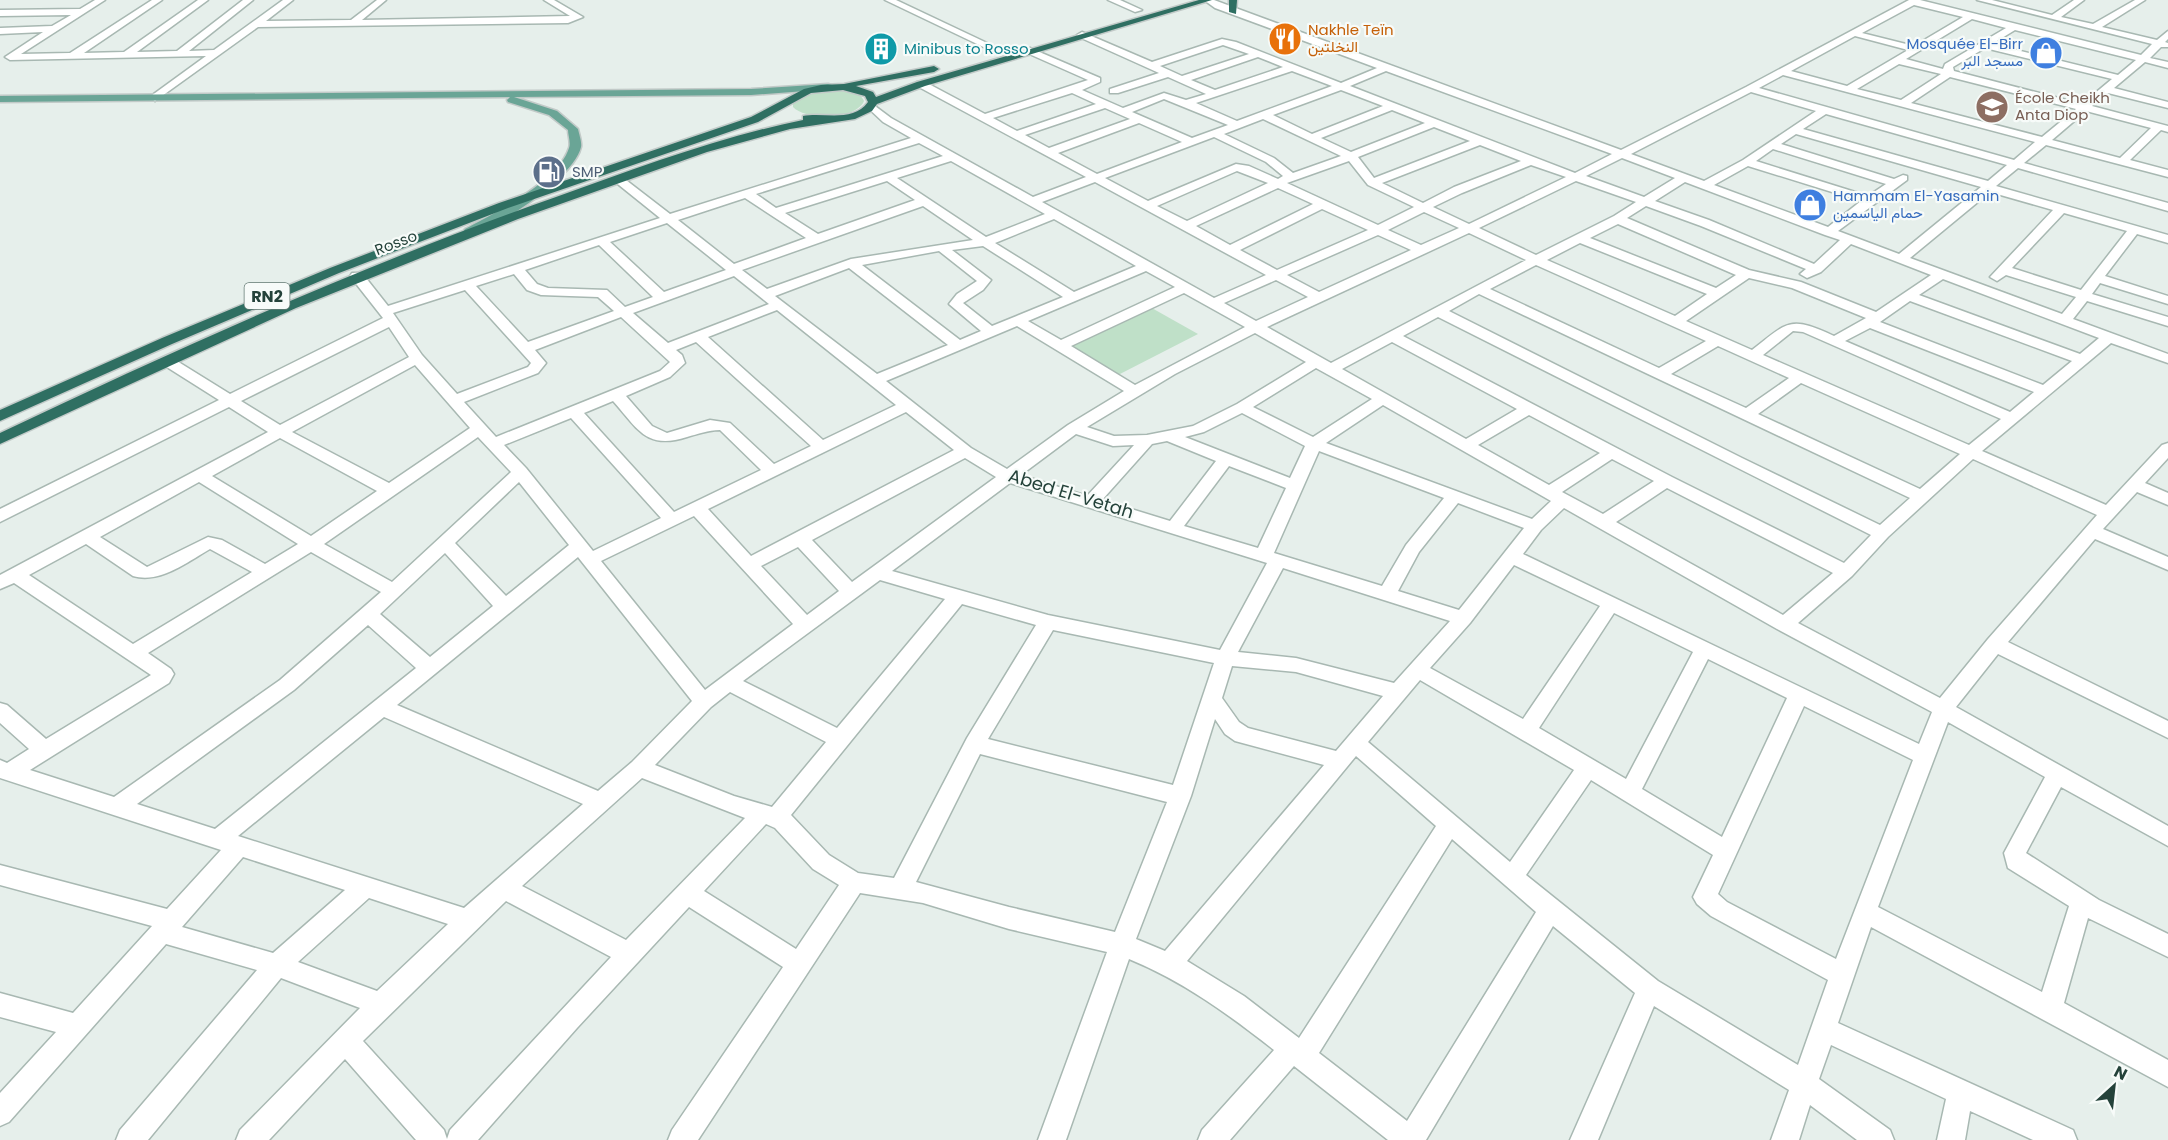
<svg xmlns="http://www.w3.org/2000/svg" width="2168" height="1140" font-family="Poppins,Vazirmatn,sans-serif">
<style>
.green{fill:#bfe0c8}
.lines{fill:none;stroke-linecap:round;stroke-linejoin:round}
.minor-casing{stroke:#a8b8b2;stroke-width:3}
.major-casing{stroke:#c2cac8;stroke-width:3}
.highway-casing{stroke:#c2cac8;stroke-width:3}
.minor{fill:#fff;fill-rule:evenodd}
.major{fill:#6aa596;fill-rule:evenodd}
.highway{fill:#2f6f62;fill-rule:evenodd}
.labels{text-anchor:middle;stroke-width:4.5;stroke-linejoin:round;paint-order:stroke}
.far-food-label{font-size:15px;fill:#c56008;stroke:#f7fbf9;text-anchor:start}
.far-shop-label{font-size:15px;fill:#366cbe;stroke:#f7fbf9;text-anchor:end}
.far-culture-label{font-size:15px;fill:#0d838f;stroke:#f7fbf9;text-anchor:start}
.far-education-label{font-size:15px;fill:#785e54;stroke:#f7fbf9;text-anchor:start}
.far-service-label{font-size:15px;fill:#4e5e75;stroke:#f7fbf9;text-anchor:start}
.far-street-label{font-size:15px;fill:#24423a;stroke:#f7fbf9}
.shield{fill:#f7fbf9;stroke:#637a73;stroke-width:1.5}
.shield-label{font-size:16px;font-weight:bold;fill:#24423a}
.street-label{font-size:18px;fill:#24423a;stroke:#f7fbf9}
</style>
<rect width="100%" height="100%" fill="#e6efeb"/>
<g class="green">
<path d="M839,89C848,91 860,91 864,101C856,120 806,121 793,107V102L805,94Z"/>
<path d="M1150,307L1198,334L1118,375L1070,346Z"/>
</g>
<g class="lines">
<g class="minor-casing">
<g id="minor">
<path d="M95,0H105L21,54L70,53L152,0H162L84,53L124,52L198,0H208L137,52L177,51L243,0H253L189,51L214,50L283,0H293L266,21L351,20L377,0H386L362,20L570,16L544,0H554L583,17L568,23L258,27L155,101L150,98L151,96L206,56L10,60L5,57L43,32L0,34V28L52,26L71,15L0,16V10L80,9Z"/>
<path d="M885,0H896L1004,51L996,53Z"/>
<path d="M1108,0H1120L1142,10L1135,12Z"/>
<path d="M1204,0H1214L1621,150L1746,87L1909,0H1920L2141,55L2152,44L1977,0H1992L2052,15L2074,0H2084L2061,17L2093,24L2135,0H2145L2102,27L2157,40L2168,31V39L2165,42L2168,43V47H2161L2150,58L2168,62V68L2145,62L2114,88L2168,102V108L2108,93L2092,106L2168,126V132L2161,130L2130,160L2168,170V177L2046,145L2024,163L2168,203V211L2018,168L1996,186L2168,235V243L2137,234L2105,276L2168,296V304L2100,283L2092,294L2168,317V326L2087,301L2073,319L2168,354V363L2111,343L1982,451L2106,505L2162,445L2168,443V458L2145,483L2168,493V505L2137,492L2103,529L2168,557V570L2095,539L2008,642L2168,721V738L1998,654L1956,707L2168,826V846L2061,787L2026,853L2099,900L2168,934V957L2088,918L2064,1003L2168,1060V1087L1871,927L1838,1023L2073,1130L2077,1140H2033L1970,1111L1965,1140H1937L1946,1099L1831,1045L1819,1079L1890,1130L1894,1140H1857L1810,1105L1799,1140H1771L1789,1090L1654,1006L1598,1140H1570L1635,993L1553,926L1426,1140H1388L1294,1066L1230,1140H1198L1202,1130L1274,1050C1228,1014 1183,981 1129,959L1066,1140H1038L1107,952L1009,929L923,903L860,893L698,1140H668L672,1130L783,967L689,907L577,1028L478,1140H416L345,1059L269,1140H236L240,1130L360,1008L281,978L148,1140H116L120,1130L257,970L166,944L9,1122L0,1126V1093L56,1032L0,1017V993L73,1013L152,926L0,885V865L167,909L221,850L0,778V760L7,763L29,749L0,723V703L7,705L46,739L151,675L14,583L0,589V575L268,432L229,407L0,522V509L219,400L162,364L160,361L162,358H172L230,394L383,318L350,276L352,273H362L388,306L660,218L614,181V177H622L670,214L911,138L883,122L866,106L871,103L891,118L1033,197L1086,177L917,86V82H925L985,114L1088,80L1027,53V49L1030,48L1100,78V82L1082,90L1123,108L1164,93L1186,100L1206,94L1168,77L1118,93H1110V89L1159,73L1079,37L1077,35L1082,32L1152,62L1222,39L1236,42L1341,83L1377,68L1215,8ZM1914,5L1963,17L1914,46L1862,33ZM1972,19L2006,28L1945,64L1943,69L1906,59ZM2015,30L2136,60L2118,75L1992,44ZM1855,36L1908,50L1847,86L1791,71ZM1223,45L1249,54L1182,76L1160,66ZM1985,48L2112,79L2082,104L1954,71L1953,67ZM1258,57L1283,67L1215,90L1191,80ZM1899,64L1941,74L1901,100L1857,89ZM1292,71L1332,86L1237,121L1196,103ZM1386,71L1612,154L1575,173L1350,86ZM1783,75L2035,142L2014,160L1759,88ZM1950,77L2076,109L2042,137L1911,103ZM1341,90L1383,106L1312,134L1273,115ZM1751,92L1816,111L1743,160L1704,181L1631,154ZM1072,93L1096,104L1017,131L993,118ZM1164,99L1228,125L1192,138L1132,112ZM1105,108L1130,119L1049,148L1025,135ZM1392,110L1425,123L1351,152L1321,138ZM2086,111L2151,128L2120,158L2052,140ZM1826,114L2007,165L1988,181L1803,129ZM1263,119L1341,156L1293,173L1274,158L1224,134ZM1139,123L1182,142L1097,174L1058,153ZM1434,127L1470,141L1374,178L1358,157ZM1796,134L1981,187L1899,254L1838,231L1907,180V176L1903,175L1894,179L1781,144ZM1214,137L1266,162L1283,176L1278,179L1249,166L1236,164L1148,201L1105,178ZM919,143L943,156L776,208L756,194ZM1480,145L1521,161L1454,187L1423,203L1382,183ZM1773,149L1886,184L1868,196L1756,161ZM1622,158L1675,178L1644,197L1586,176ZM951,161L1045,214L986,237L897,178ZM1349,161L1368,185L1414,207L1378,225L1287,183ZM1531,165L1566,177L1469,224L1433,207L1462,193ZM1748,166L1861,201L1828,227L1714,185ZM1237,171L1268,183L1187,221L1157,206ZM887,181L915,200L818,234L785,213ZM1576,181L1636,202L1614,216L1536,255L1479,228ZM1095,182L1266,275L1214,298L1042,202ZM1685,182L1825,235L1840,240L1814,264L1709,220L1655,201ZM1278,188L1313,204L1230,245L1196,226ZM1990,192L2053,210L1990,277L1997,281L2006,275L2076,297L2062,314L1910,258ZM745,198L806,238L734,264L678,220ZM923,206L973,240L851,259L767,289L742,270ZM1646,206L1701,226L1806,269L1800,274L1807,278L1821,272L1851,244L1931,275L1876,312L1801,282L1749,270L1627,218ZM1322,209L1368,230L1277,270L1240,250ZM1424,212L1459,228L1421,245L1388,230ZM2064,213L2127,231L2081,290L2012,268ZM1054,219L1136,266L1074,292L995,243ZM667,223L726,270L664,292L610,242ZM1618,224L1736,275L1716,288L1590,238ZM1469,233L1526,260L1331,363L1267,327ZM1378,235L1411,250L1319,292L1287,275ZM1580,243L1707,294L1675,316L1547,260ZM599,245L653,297L625,307L607,290L548,288L537,284L525,270ZM983,246L1063,297L992,326L963,303L983,290L991,280L952,250ZM939,251L977,281L957,294L949,304L981,331L960,340L862,265ZM1536,265L1706,341L1659,368L1490,289ZM849,268L948,345L877,374L775,296ZM1146,271L1175,287L1061,340L1028,321ZM514,274L527,290L541,295L598,297L614,311L528,342L476,286ZM734,276L769,304L668,343L633,313ZM1749,278L1792,288L1866,318L1834,336C1789,315 1788,322 1752,350L1686,321ZM1943,279L2099,338L2080,354L1919,295ZM1276,280L1308,297L1256,321L1224,303ZM465,290L531,363L528,367L457,394L422,355L393,313ZM1184,293L1245,327L1135,385L1071,346ZM1479,294L1910,498L1880,525L1742,458L1449,311ZM1910,301L2072,361L2043,385L1880,322ZM777,310L896,405L823,440L708,337ZM621,317L670,362L660,371L496,437L464,402L538,373L546,363L535,350ZM1438,317L1871,535L1844,563L1672,477L1403,336ZM1017,326L1124,391L1068,425L1007,469L971,448L886,381ZM389,327L409,357L280,425L241,401ZM1870,328L2034,392L2010,412L1845,341ZM1793,331L1803,332L2001,419L1969,445L1763,355ZM1255,333L1306,362L1237,404L1193,426L1147,435L1114,436L1087,427L1175,374ZM696,342L811,446L774,464L730,423L710,420L667,433L652,426L626,396L670,377L685,363L682,355L676,350ZM1392,342L1517,409L1466,439L1342,369ZM1718,346L1789,378L1746,408L1671,374ZM415,365L470,428L389,483L292,432ZM1316,368L1372,399L1313,437L1253,407ZM1801,383L1960,454L1920,489L1758,414ZM613,401C638,429 646,450 687,437C698,434 708,430 720,430L761,470L674,512L584,413ZM1383,405L1551,501L1532,519L1326,443ZM906,412L954,450L751,556L708,509ZM1242,413L1305,446L1290,478L1185,437L1204,432ZM1529,415L1600,453L1549,485L1478,445ZM571,418L661,518L593,551L526,468L504,445ZM1076,434L1113,446L1134,445L1087,496L1021,475ZM478,437L511,472L392,582L324,544ZM280,438L377,491L311,536L212,476ZM1167,441L1216,461L1170,521L1102,500L1152,444ZM1319,451L1444,498L1406,545L1382,586L1274,553ZM965,458L996,477L852,582L812,540ZM1612,459L1654,481L1603,514L1562,492ZM1973,459L2097,515L1988,639L1940,698L1798,623L1852,576L1888,537ZM1229,466L1286,488L1258,548L1184,526ZM199,482L298,544L265,564L222,540L208,537L147,567L100,537ZM519,482L569,545L506,596L455,543ZM1010,483L1267,563L1220,650L1048,615L892,571ZM1667,488L1833,573L1783,615L1616,522ZM1458,503L1524,528L1459,610L1398,591L1419,552ZM1564,508L1777,629L1932,712L1919,744L1523,554L1541,530ZM694,516L793,624L705,690L601,561ZM86,544L133,576C160,584 187,562 210,549L252,572L133,644L29,575ZM798,547L839,591L807,615L761,566ZM311,552L381,592L280,680L114,797L30,770L169,683L174,674L171,669L148,653ZM445,553L493,606L430,657L380,614ZM578,557L692,701L632,762L598,791L397,705ZM1514,565L1600,606L1523,719L1430,668L1470,623ZM1283,568L1450,621L1394,683L1296,658L1238,652ZM880,580L945,599L837,728L743,681ZM962,604L1036,625L967,738L894,878L858,873L829,855L791,815ZM1614,613L1693,652L1626,779L1539,728ZM368,625L416,668L215,829L137,804L294,690ZM1053,630L1214,663L1173,785L988,739ZM1708,659L1787,698L1722,837L1642,789ZM1232,666L1296,672L1383,696L1336,751L1248,728L1239,722L1222,698ZM1420,680L1574,770L1510,862L1368,742ZM730,692L826,742L772,807L734,796L655,765L711,707ZM1804,706L1913,760L1836,959L1727,902L1718,894ZM384,717L583,804L464,908L238,836ZM1215,719L1225,734L1235,741L1324,765L1165,951L1136,939L1191,796ZM1948,722L2045,777L2004,853L2008,868L2069,906L2042,992L1878,907ZM980,754L1167,802L1115,932L1009,907L916,882ZM1356,756L1436,826L1299,1038L1244,996L1187,961ZM642,778L745,818L626,940L522,886ZM1591,780L1713,855L1693,897L1697,904L1711,916L1828,980L1798,1065L1658,981L1526,875ZM766,824L775,828L813,869L839,885L796,949L704,891ZM1452,839L1536,912L1407,1121L1319,1053ZM243,857L345,890L273,953L182,927ZM369,898L448,924L377,991L298,962ZM506,901L611,957L450,1130L447,1139L444,1130L363,1041Z"/>
</g>
</g>
<g class="major-casing">
<path id="major" d="M828,84L832,85V89L751,95L514,97L557,111L578,129C579,134 582,142 581,147C575,176 497,229 469,236L463,232L465,229C493,214 559,181 569,148C571,143 568,135 568,130L549,115L508,102L507,100L510,97L0,102V96L751,89Z"/>
</g>
<g class="highway-casing">
<g id="highway">
<path d="M1199,0H1212L925,86L877,104L872,111L855,119L790,129L707,152L518,219L296,308L0,444V433C182,346 366,264 556,197C637,168 719,137 803,120V116C824,112 853,123 868,102L865,96L843,90L811,93L758,122L508,208L339,273L172,344L0,421V410L162,338L330,268L499,203L751,117L804,89L821,85L844,84L934,66L939,69L934,72L856,86L873,92L876,97L917,82Z"/>
<path d="M1229,0H1237L1236,14L1229,12Z"/>
</g>
</g>
<use href="#minor" class="minor"/>
<use href="#major" class="major"/>
<use href="#highway" class="highway"/>
</g>
<defs>
<g id="restaurant-disc" transform="scale(1.725)"><circle r="9.5" fill="#e8710a" stroke="#f7fbf9"/><path d="M-5-6h1v4h1v-4h1v4h1v-4h1v5L-1.5 .5V6h-2V.5L-5-1ZM5-6V6H3V1.5H1.5Q1.5-4 5-6Z" fill="#fff"/></g>
<g id="building-disc" transform="scale(1.725)"><circle r="9.5" fill="#0f9aa8" stroke="#f7fbf9"/><path d="M-4-6H4V6H1V3H-1V6H-4ZM-2.5-4.3h1.7v1.8h-1.7ZM.8-4.3h1.7v1.8H.8ZM-2.5-1h1.7V.8h-1.7ZM.8-1h1.7V.8H.8Z" fill="#fff"/></g>
<g id="shop-disc" transform="scale(1.725)"><circle r="9.5" fill="#3f7fe0" stroke="#f7fbf9"/><path d="M-5-2.5h2.3a2.7 3.5 0 0 1 5.4 0H5L5.5 6h-11ZM-1.5-2.5h3a1.5 2.3 0 0 0-3 0Z" fill="#fff"/></g>
<g id="school-disc" transform="scale(1.725)"><circle r="9.5" fill="#8d6e63" stroke="#f7fbf9"/><path d="M0-5L7-2L0 1L-7-2ZM-4 1L0 2.5L4 1V4Q0 6-4 4Z" fill="#fff"/></g>
<g id="fuel-disc" transform="scale(1.725)"><circle r="9.5" fill="#5c6f8a" stroke="#f7fbf9"/><path d="M-5.5-6h7V0h2V4h1.3V-2.5L3-4.5l.8-.8L6-3V5H2.5V1h-1V6h-7ZM-4.2-4.7v3.2H.2V-4.7Z" fill="#fff"/></g>
</defs>
<g fill-rule="evenodd">
<use href="#restaurant-disc" x="1285" y="39"/>
<use href="#building-disc" x="881" y="49"/>
<use href="#shop-disc" x="2046" y="53"/>
<use href="#school-disc" x="1992" y="107"/>
<use href="#fuel-disc" x="549" y="172"/>
<use href="#shop-disc" x="1810" y="205"/>
</g>
<g class="labels">
<g class="far-food-label">
<text x="1308" y="35">Nakhle Teïn<tspan x="1308" dy="17">النخلتين</tspan></text>
</g>
<g class="far-shop-label">
<text x="2023" y="49">Mosquée El-Birr<tspan x="2023" dy="17">مسجد البر</tspan></text>
<text x="1833" y="201" text-anchor="start">Hammam El-Yasamin<tspan x="1833" dy="17">حمام الياسمين</tspan></text>
</g>
<g class="far-culture-label">
<text x="904" y="54">Minibus to Rosso</text>
</g>
<g class="far-education-label">
<text x="2015" y="103">École Cheikh<tspan x="2015" dy="17">Anta Diop</tspan></text>
</g>
<g class="far-service-label">
<text x="572" y="177">SMP</text>
</g>
<g class="far-street-label">
<text transform="translate(396 243) rotate(-21)" y="5">Rosso</text>
</g>
<rect class="shield" x="244.5" y="283" width="45" height="26" rx="4.5"/>
<g class="shield-label">
<text x="267" y="302">RN2</text>
</g>
<g class="street-label">
<text transform="translate(1071 494) rotate(17)" y="6">Abed El-Vetah</text>
</g>
</g>
<g transform="translate(2114 1086) rotate(27)" stroke="#f7fbf9" stroke-width="4.5" paint-order="stroke">
<path d="M0-4.5L10 22L0 15L-10 22Z" fill="#24423a"/>
<text y="-9" font-size="16" font-weight="bold" text-anchor="middle" fill="#24423a">N</text>
</g>
</svg>
